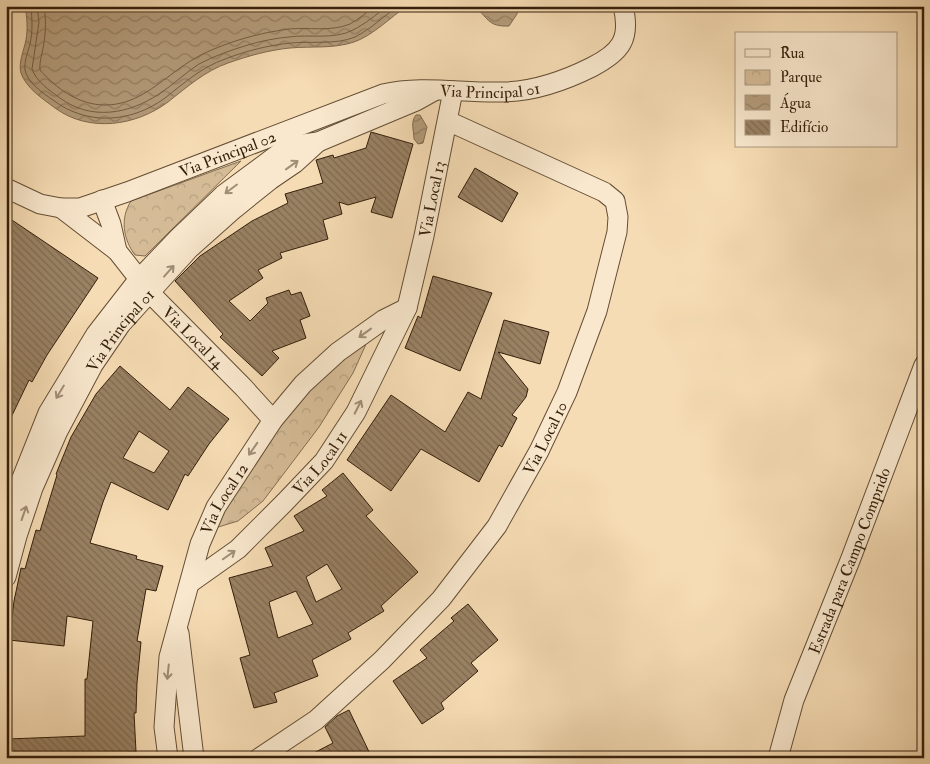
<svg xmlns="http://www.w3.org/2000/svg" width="930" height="764" font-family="'IM FELL Double Pica',serif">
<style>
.park{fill:url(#park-crowns);stroke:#846e51}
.water{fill:url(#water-waves);stroke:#816a4e}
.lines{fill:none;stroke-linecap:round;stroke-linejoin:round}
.shore{stroke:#745e43;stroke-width:1}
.building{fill:url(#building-back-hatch);stroke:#341f0b;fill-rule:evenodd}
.street-casing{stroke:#644e35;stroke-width:21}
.street{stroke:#f9e8ce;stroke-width:19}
.oneway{stroke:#a08e76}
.labels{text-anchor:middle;stroke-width:4;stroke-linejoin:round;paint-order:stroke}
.street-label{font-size:16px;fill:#341f0b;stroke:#f9e8ce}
</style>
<defs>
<pattern id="park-crowns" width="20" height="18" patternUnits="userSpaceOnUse" patternTransform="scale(1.25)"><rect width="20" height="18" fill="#d5bc97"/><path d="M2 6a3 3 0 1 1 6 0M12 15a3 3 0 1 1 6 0" fill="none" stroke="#b7a181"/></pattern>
<pattern id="water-waves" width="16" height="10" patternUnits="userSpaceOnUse" patternTransform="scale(1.25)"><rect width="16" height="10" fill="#b49c7b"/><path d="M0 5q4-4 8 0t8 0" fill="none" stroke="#937f63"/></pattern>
<pattern id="building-back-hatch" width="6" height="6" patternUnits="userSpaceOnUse" patternTransform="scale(1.25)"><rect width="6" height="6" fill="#998163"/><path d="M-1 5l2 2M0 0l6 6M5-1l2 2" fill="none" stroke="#7e6950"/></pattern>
</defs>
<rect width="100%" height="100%" fill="#f6dcb4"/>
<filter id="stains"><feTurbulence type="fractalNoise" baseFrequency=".004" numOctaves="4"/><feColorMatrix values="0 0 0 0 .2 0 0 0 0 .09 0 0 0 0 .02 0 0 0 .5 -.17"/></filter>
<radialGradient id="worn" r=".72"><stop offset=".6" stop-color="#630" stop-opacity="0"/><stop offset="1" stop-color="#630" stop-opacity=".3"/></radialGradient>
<g class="park">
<path d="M241,161L145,256L135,255C123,239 120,218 131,201Z"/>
<path d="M367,342L353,373L319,427L263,501L238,521L215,528C252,455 298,388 367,342Z"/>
</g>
<g class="water">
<path d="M25,6H407C391,17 372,36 354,42C333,49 312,46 290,48C269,50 248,56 228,63C205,71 187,87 168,102C136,126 89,133 55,108C43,99 26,88 21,73C18,63 24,50 26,40C28,28 27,18 25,6Z"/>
<path d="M474,6H519L517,14L509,26C487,27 488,17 474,6Z"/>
<path d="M416,115H420L427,127L423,143L418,144L414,139C414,131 410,122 416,115Z"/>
</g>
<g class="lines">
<g class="shore">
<path d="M31,6C32,19 33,31 30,44C28,52 24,61 25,70C27,82 44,94 53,100C87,126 131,123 165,98C184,83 202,67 225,59C246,51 269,45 291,43C311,41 336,45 355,37C371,29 384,16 398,6"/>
<path d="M37,6L39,22L32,69C36,81 50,91 60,98C91,121 129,114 159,94C173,85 185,73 199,64C214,56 231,50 248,45C261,41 276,38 289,37C309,34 334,40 353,30C365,24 376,15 387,6"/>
<path d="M44,6C46,19 46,30 44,42C43,52 39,61 40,70C57,89 79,105 105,105C134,105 154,87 176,71C189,61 203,53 219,47C241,38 266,32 289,29C308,27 331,32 350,24C359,19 367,12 375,6"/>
</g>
</g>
<g class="building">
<path d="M371,132L413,144L392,218L371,212L376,197L348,205L339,202L342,214L323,220L328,239L280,253L282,258L258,270L263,278L229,301L250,321L268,303L266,298L289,290L291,295L301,292L310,316L300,320L306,338L272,351L279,358L262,376L220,337L223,334L175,281L200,256L252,221L288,203L285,194L323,183L316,160L333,155L334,158L366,148Z"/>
<path d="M475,168L518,193L502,222L458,197Z"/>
<path d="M6,216L98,278L47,355L32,382L29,380L6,428Z"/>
<path d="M433,276L492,293L460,371L405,348L418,316L421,318Z"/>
<path d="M504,320L549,332L540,364L498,352L528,389L526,397L512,415L517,418L502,447L499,445L479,482L421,449L391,491L347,460L391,395L445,432L468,392L481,399Z"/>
<path d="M120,366L170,410L188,387L229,419L209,444L188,476L185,474L168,510L111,482L103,502L90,543L137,556L136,559L163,566L156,591L146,589L137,641L141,642L137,683L136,713H134L136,752L63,755V758H9L8,739L85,736V679H87L93,621L67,616L64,646L9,640L14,601L21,568L25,569L36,530L40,531L57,475L56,474L71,437L96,394ZM139,431L169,451L154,473L123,458Z"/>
<path d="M343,473L373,510L366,516L418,572L381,606L384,611L348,633L351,639L312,660L318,676L274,693L277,702L254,708L240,658L250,655L229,578L273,566L265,548L304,531L294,516L327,496L322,490ZM327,564L342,589L316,602L306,577ZM296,591L313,624L278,638L269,602Z"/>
<path d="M468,604L498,640L471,663L478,671L441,703L444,709L422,724L393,681L427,658L420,650L454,621L451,618Z"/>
<path d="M349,710L372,758H304L333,743L325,727L337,716Z"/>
</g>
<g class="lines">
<g class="street-casing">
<g id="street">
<path id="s1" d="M6,188L40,204L61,208H80L127,192L383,94C421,85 461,93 501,92C533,92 564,81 592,67C621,52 631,39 623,6"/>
<path d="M102,200L111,224L117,251"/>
<path id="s2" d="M61,208L117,251L150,293L244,388L273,420"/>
<path d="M6,518L48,413L96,334L138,280L179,237L223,195L289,146L318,142L416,101L434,91"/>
<path id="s3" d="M6,577L17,536L33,488L58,431L93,365L121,324L189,249L234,209L270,180L295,163L318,142"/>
<path id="s4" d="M190,583L238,549L285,502L324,461L356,412L407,308L424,236L453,91"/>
<path d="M179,633L194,758"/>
<path id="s5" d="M168,758L164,727L169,657L200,544L216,507L273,420L303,384L338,352L383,320L407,308"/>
<path id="s6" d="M259,758L316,720L382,660L441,599L497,526L539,451L567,392L597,311L617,232L618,217L615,201L604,192L448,121"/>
<path id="s7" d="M778,758L794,700L851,558L924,365"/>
</g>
</g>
<use href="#street" class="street"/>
</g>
<defs><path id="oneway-shaft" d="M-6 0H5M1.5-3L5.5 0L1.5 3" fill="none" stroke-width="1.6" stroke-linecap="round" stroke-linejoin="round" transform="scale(1.25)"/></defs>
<g class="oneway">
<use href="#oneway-shaft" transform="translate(292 165) rotate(-36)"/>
<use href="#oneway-shaft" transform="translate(231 189) rotate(143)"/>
<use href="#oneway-shaft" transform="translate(169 271) rotate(-48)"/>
<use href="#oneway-shaft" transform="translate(365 333) rotate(144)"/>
<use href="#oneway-shaft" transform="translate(60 392) rotate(121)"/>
<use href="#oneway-shaft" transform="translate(358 407) rotate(-63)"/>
<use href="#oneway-shaft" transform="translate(253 449) rotate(125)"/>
<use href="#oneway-shaft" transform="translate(24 513) rotate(-71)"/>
<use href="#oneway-shaft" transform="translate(229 555) rotate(-35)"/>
<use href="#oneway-shaft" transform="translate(168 672) rotate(96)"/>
</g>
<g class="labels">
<g class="street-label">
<text dy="6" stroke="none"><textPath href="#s1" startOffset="509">Via Principal 01</textPath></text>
<text dy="6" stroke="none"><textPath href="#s1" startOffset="235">Via Principal 02</textPath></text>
<text dy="6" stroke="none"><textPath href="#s4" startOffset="468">Via Local 13</textPath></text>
<text dy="6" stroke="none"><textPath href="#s3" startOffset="274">Via Principal 01</textPath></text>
<text dy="6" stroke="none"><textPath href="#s2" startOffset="186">Via Local 14</textPath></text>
<text dy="6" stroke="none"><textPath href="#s6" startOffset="435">Via Local 10</textPath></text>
<text dy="6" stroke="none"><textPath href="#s4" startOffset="178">Via Local 11</textPath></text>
<text dy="6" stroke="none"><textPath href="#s5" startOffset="270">Via Local 12</textPath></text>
<text dy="6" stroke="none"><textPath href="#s7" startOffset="210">Estrada para Campo Comprido</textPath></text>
</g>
</g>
<rect width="930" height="764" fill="none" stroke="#f6dcb4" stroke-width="25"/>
<rect x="8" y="8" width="915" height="749" fill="none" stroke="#341f0b" stroke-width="2.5"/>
<rect x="12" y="12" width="905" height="739" fill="none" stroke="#341f0b"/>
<rect x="735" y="32" width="162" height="115" fill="#f9e8ce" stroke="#aa9880"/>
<rect x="745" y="49" width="25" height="8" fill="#f9e8ce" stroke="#aa9880"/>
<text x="780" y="58" font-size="15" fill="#341f0b">Rua</text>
<rect x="745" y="70" width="25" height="15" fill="url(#park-crowns)" stroke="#aa9880"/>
<text x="780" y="82" font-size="15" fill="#341f0b">Parque</text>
<rect x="745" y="95" width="25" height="15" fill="url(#water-waves)" stroke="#aa9880"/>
<text x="780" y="108" font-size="15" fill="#341f0b">Água</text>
<rect x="745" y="120" width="25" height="15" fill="url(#building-back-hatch)" stroke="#aa9880"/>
<text x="780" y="132" font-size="15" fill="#341f0b">Edifício</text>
<rect width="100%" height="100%" filter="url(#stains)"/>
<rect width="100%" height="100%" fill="url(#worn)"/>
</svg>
